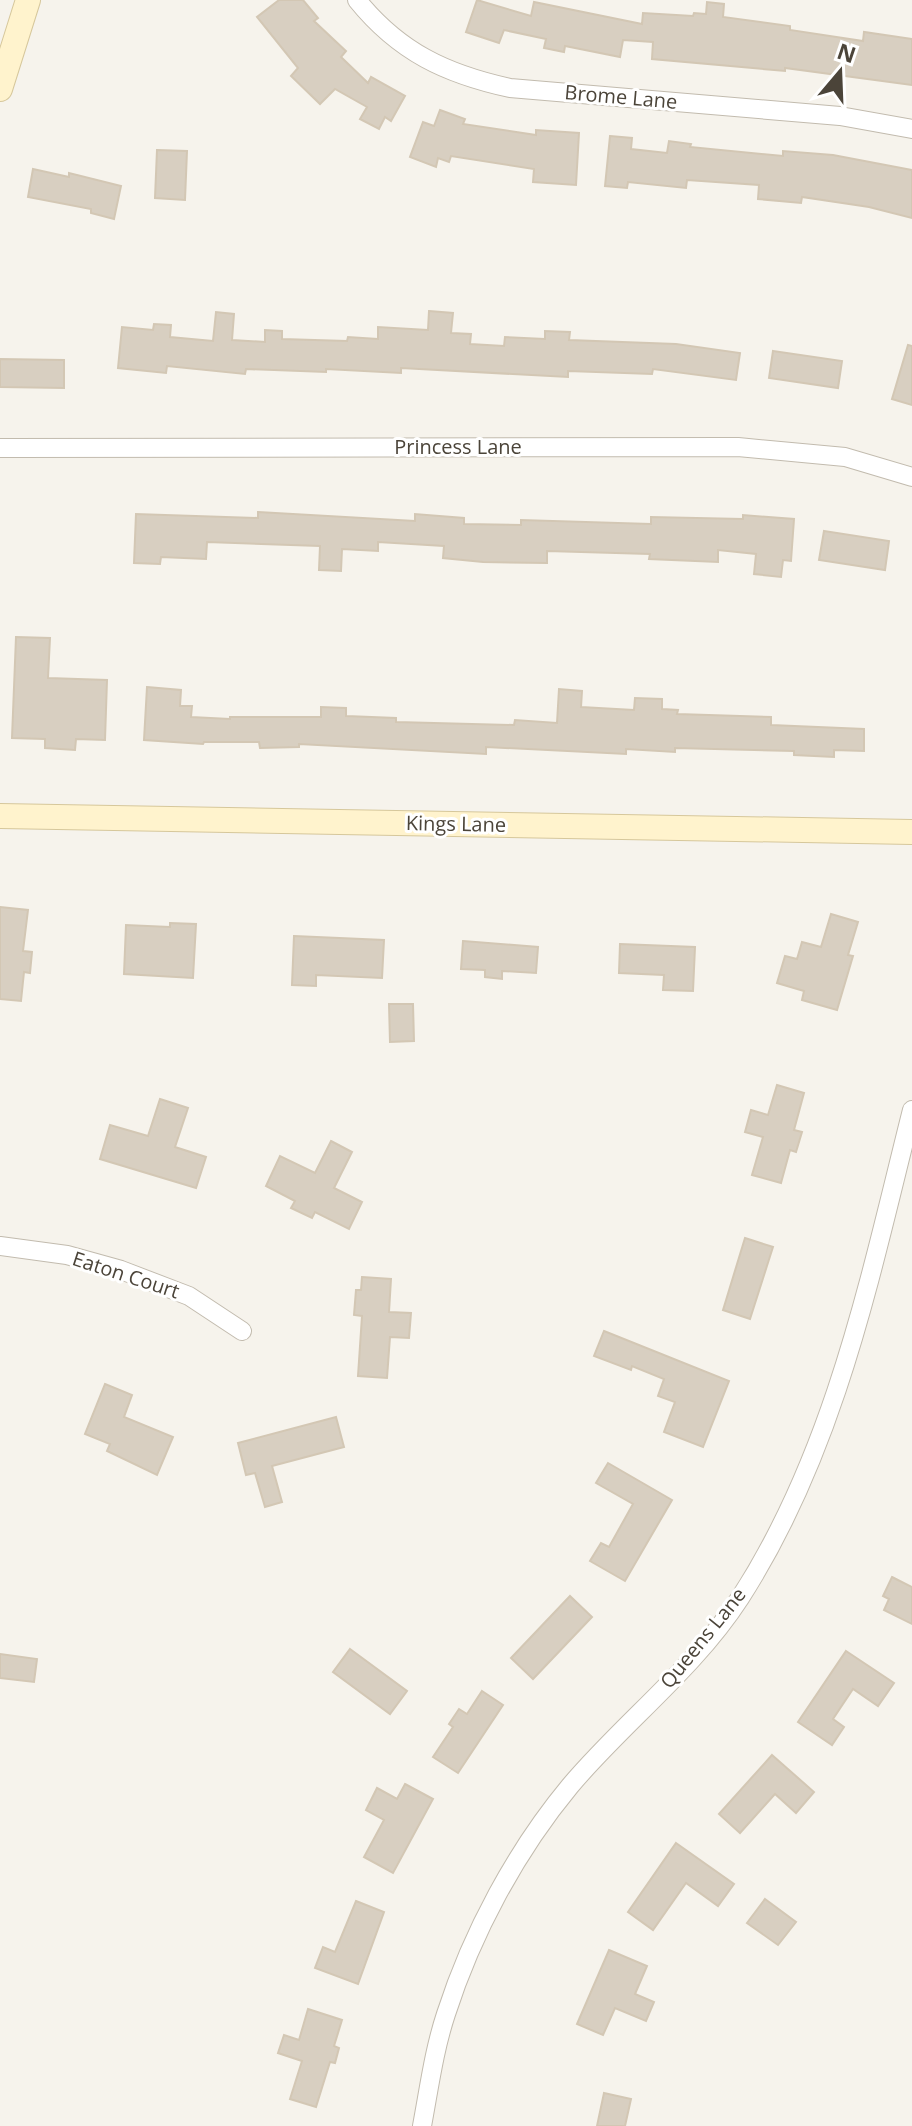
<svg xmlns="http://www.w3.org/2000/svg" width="912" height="2126" font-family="'Open Sans',sans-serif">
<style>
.building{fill:#d8cfc1;stroke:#d3c7b4;stroke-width:2}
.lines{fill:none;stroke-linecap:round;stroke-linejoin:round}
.street-casing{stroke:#c2bbae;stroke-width:20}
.secondary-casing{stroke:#d6c79b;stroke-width:26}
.street{stroke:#fff;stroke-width:18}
.secondary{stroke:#fff3cd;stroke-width:24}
.labels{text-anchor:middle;stroke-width:6;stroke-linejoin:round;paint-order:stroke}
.street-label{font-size:20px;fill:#4b4439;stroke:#fff}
</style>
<rect width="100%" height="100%" fill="#f6f3ec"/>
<g class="building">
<path d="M279,0H303L318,18L314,21L346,51L341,57L368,83L371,77L405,96L391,121L385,117L379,129L360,119L367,107L335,89L320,104L291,76L298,68L257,17Z"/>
<path d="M477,0L531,16L534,2L642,24L643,13L693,16L694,13L706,14L707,2L724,4L723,17L790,26V30L863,41L864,32L912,39V85L785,68V71L652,59L653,42L623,40L620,57L565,46L564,52L544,48L546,39L504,30L499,43L466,32Z"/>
<path d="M440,110L465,119L463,124L536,135V130L579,133L576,185L533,182L534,169L451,156L449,162L438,158L436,167L410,157L423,122L434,126Z"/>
<path d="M610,136L632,138L631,149L667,153L669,141L691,144L690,147L783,156V151L833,155L912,170V218L869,207L802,197L801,203L758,199L759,185L687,180L686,188L628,182L627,188L605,186Z"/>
<path d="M157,150L187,151L185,200L155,198Z"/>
<path d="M33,169L69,177V173L121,186L114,219L91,213V209L28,197Z"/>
<path d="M429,311L453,313L451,333L471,334L470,344L504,346L505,337L545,339V331L570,332L569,340L676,344L740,353L736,380L653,369L652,374L568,371V377L401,368V373L326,369V372L246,369L245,374L167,366L166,373L118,368L122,327L153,330L154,324L171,325L170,337L213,341L216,312L234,314L232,340L265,342V330L282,331V339L347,341L348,337L378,339V327L428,330Z"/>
<path d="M908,345L912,346V405L892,399Z"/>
<path d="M773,351L842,361L838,388L769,378Z"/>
<path d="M0,359L64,360V388L0,387Z"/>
<path d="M258,512L415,521V514L464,518V524L521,525V520L651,524V517L743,519V515L794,519L791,561L783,560L781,577L754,574L756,554L718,550V562L649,559L650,554L547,551V563L483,562L443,558L444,546L378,542V551L342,549L341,571L319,570L320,546L207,542L206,559L161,557L160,564L134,563L136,514L258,518Z"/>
<path d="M824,531L889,541L885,570L819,560Z"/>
<path d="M16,637L50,638L48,678L107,680L105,740L76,739L75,750L45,748V739L12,738Z"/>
<path d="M147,687L181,690L180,706H192L191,717L230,719V717H321V707L346,708V716L396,718V722L514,725L515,720L557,723L559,689L582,691L581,707L634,710L635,698L662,699V709L678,710L677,714L771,717V725L864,729V751L834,750V757L794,755V751L675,748V752L626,749V754L486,747V754L299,744V747L260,748L259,742H204L203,744L144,740Z"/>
<path d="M0,907L28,910L23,951L32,952L30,973L24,972L21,1001L0,999Z"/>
<path d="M831,914L858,922L848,955L853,956L837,1010L802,1000L804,991L777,983L785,956L797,959L802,942L821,947Z"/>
<path d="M170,923L196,924L193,978L124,974L126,925L170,927Z"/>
<path d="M294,936L384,940L382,978L316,975V986L292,985Z"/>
<path d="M463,941L538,947L536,973L502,971V979L485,977V970L461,969Z"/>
<path d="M620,944L695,947L693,991L663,990L664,975L619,973Z"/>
<path d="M389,1004H413L414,1041L390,1042Z"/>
<path d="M777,1085L804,1093L794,1130L802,1132L796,1152L790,1150L781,1183L752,1175L763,1137L745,1132L751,1110L768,1115Z"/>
<path d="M160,1099L188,1108L175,1147L206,1157L196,1188L100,1159L110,1125L148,1136Z"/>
<path d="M331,1141L352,1152L334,1188L362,1202L349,1229L315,1212L312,1218L291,1208L295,1201L266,1186L280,1156L315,1173Z"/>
<path d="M745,1238L773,1247L750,1319L723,1310Z"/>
<path d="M362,1277L391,1279L389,1312L411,1313L409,1338L390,1337L387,1378L358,1376L362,1316L354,1315L356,1290H361Z"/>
<path d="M604,1331L729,1381L703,1447L664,1432L675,1402L658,1396L664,1379L632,1366L631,1370L594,1356Z"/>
<path d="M105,1384L132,1395L124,1417L173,1437L157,1475L107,1451L110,1444L85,1434Z"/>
<path d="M336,1417L344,1447L272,1466L282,1502L265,1507L255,1473L246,1475L238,1443Z"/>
<path d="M608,1463L672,1500L625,1581L590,1561L601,1543L609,1547L633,1504L596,1483Z"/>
<path d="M892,1577L912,1587V1624L884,1610L889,1599L883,1596Z"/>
<path d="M570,1596L592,1617L533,1679L511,1658Z"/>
<path d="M350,1649L407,1691L390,1714L333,1672Z"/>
<path d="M846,1651L894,1683L878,1706L853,1689L833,1719L844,1727L832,1745L798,1722Z"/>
<path d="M0,1654L37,1659L34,1682L0,1678Z"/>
<path d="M482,1691L503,1705L458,1773L433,1757L453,1727L449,1724L459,1709L467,1714Z"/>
<path d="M772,1755L814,1792L796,1813L775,1794L740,1833L719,1814Z"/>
<path d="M405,1784L433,1799L393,1873L364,1857L384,1820L366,1810L377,1788L397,1799Z"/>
<path d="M676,1843L734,1884L718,1906L686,1883L653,1930L628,1912Z"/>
<path d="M765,1899L796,1922L778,1945L747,1923Z"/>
<path d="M356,1901L384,1912L358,1984L315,1968L323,1947L335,1952Z"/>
<path d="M609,1950L647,1966L635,1994L654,2002L646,2021L615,2008L603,2035L577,2024Z"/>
<path d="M308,2009L342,2020L334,2046L339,2048L335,2063L330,2062L316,2107L290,2099L302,2061L278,2053L284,2035L299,2040Z"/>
<path d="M604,2093L631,2099L625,2126H597Z"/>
</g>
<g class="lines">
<g class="street-casing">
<g id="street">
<path d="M357,0C399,52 446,74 510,88L840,116L912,129"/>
<path d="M0,448L738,447L845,457L912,477"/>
<path d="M0,1246L67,1255L121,1270L189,1296L242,1331"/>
<path d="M422,2126C429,2089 434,2050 446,2014C472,1933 516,1851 570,1786C624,1722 694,1669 740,1598C835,1451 870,1277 912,1110"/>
</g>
</g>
<g class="secondary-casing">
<g id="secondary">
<path d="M0,89L28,0"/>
<path d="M0,816L912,832"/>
</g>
</g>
<use href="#street" class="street"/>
<use href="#secondary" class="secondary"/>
</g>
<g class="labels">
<g class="street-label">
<text transform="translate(621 97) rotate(5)" y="7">Brome Lane</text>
<text x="458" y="454">Princess Lane</text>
<text transform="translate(456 824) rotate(1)" y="7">Kings Lane</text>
<text transform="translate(126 1275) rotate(18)" y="7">Eaton Court</text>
<text transform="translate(703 1638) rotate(-51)" y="7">Queens Lane</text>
</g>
</g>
<g transform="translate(840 72) rotate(19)" stroke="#ffffff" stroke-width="6" paint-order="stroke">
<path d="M0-6L14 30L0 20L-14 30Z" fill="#4b4439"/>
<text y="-12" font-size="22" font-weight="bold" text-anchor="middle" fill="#4b4439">N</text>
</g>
</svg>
